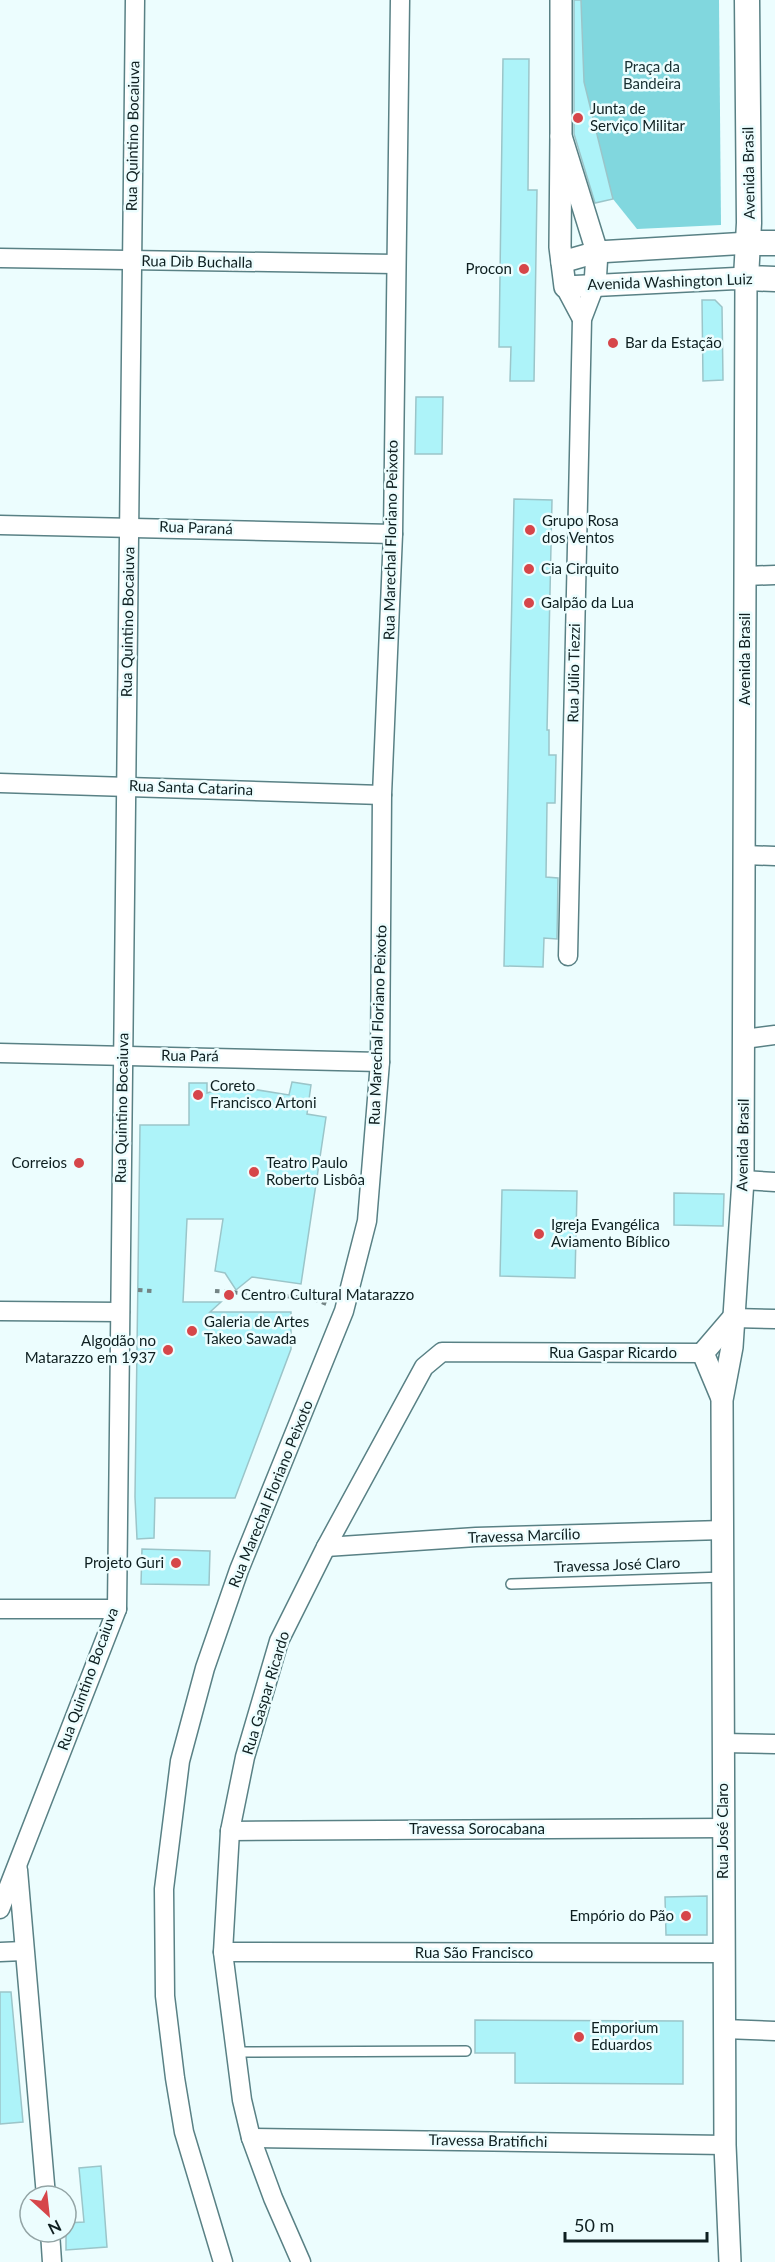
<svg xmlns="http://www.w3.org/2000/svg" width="775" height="2262" font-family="Lato,sans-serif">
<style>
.green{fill:#81d7de}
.building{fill:#adf3f9;stroke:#9bc5c9;stroke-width:1.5}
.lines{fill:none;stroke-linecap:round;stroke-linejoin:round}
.service-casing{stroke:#598185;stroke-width:12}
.minor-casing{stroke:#598185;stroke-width:21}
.tertiary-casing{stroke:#598185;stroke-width:24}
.secondary-casing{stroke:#598185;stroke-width:27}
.path{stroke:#738485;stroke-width:4;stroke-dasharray:4.5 4.5;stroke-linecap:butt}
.service{stroke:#fff;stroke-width:9}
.minor{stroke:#fff;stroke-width:18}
.tertiary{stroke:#fff;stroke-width:21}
.secondary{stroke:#fff;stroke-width:24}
.poi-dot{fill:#d6464a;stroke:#ecfdfe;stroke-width:2}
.labels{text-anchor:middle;stroke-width:5;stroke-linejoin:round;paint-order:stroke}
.park-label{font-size:15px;fill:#193032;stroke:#ecfdfe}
.poi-label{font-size:15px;fill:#0e1f20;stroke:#ecfdfe;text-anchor:start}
.street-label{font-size:15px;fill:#0e1f20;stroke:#ecfdfe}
</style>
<rect width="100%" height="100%" fill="#ecfdfe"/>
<path class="green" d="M581,0H719L721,225L637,229L613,199L584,82Z"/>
<g class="building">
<path d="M574,0H581L584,82L613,199L595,203L574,134Z"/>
<path d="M503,59H529L528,190H537L534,381H510L511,347H499Z"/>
<path d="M702,300H715L722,307L723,380L703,381Z"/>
<path d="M416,397H443L442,454H415Z"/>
<path d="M514,499L552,500L547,730H549V755H556L555,803H547L546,877L558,878L557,939L544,938L543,967L504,966Z"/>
<path d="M292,1082L311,1085L307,1114L326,1117L301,1284L252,1277L236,1290L225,1273L215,1271L223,1219H187L183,1302H221L210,1312H291V1349L235,1498H155L154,1538L137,1539L135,1497L140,1125H189V1083H207V1093L233,1086L289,1095Z"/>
<path d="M502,1190L577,1191L575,1278L500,1276Z"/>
<path d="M674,1193L724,1194L723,1226L674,1225Z"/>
<path d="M142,1549L210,1551L209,1585L141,1584Z"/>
<path d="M707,1896V1935H666L665,1897Z"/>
<path d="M0,1992H11L23,2122L0,2124Z"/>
<path d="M475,2020L683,2021V2084L515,2083V2053H475Z"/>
<path d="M101,2166L107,2247L66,2250V2223L84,2222L79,2168Z"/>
</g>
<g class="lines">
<g class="service-casing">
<g id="service">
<path d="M511,1584L724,1577"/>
<path d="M235,2052L466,2051"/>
</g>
</g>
<g class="minor-casing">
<g id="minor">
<path d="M0,258L395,264"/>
<path d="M565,287L582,319"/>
<path d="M0,525L393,534"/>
<path d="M745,576L775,575"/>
<path d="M0,783L382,795"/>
<path d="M744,855L775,856"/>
<path d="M568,956L582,319L595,285"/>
<path d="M744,1039L775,1035"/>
<path d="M0,1053L380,1062"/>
<path d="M743,1180L775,1182"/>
<path d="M0,1311L120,1312"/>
<path d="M733,1318L775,1319"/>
<path d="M326,1547L476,1537L723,1530"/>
<path d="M0,1609H117"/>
<path d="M723,1743L775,1744"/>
<path d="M230,1831L723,1828"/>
<path d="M18,1870L46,2196"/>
<path d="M0,1909L117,1609L135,0"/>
<path d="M0,1952L24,1951"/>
<path d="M223,1952L724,1953"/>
<path d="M724,2029L775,2031"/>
<path d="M251,2138L725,2145"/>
<path d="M50,2232L52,2262"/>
<path d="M223,2262L184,2132L175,2078L165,1996L164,1889L180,1761L205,1668L239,1570L344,1311L367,1221L380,1062L382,795L393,534L400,0"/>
<path d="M301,2262L273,2198L251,2138L242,2100L223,1952L230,1831L245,1757L279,1641L326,1547L424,1367L442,1352L703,1353"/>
</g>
</g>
<g class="tertiary-casing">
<g id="tertiary">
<path d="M561,0V136L597,252L595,285"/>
<path d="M561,136L560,247L565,287L746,278L743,1180L732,1347L722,1400L725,2145L730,2262"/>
<path d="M562,262L597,252L749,243"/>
<path d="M721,1396L703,1353L733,1318"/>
</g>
</g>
<g class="secondary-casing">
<g id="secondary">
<path d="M747,0L749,223L746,278L775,279"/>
<path d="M749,243H775"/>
</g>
</g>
<g class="path">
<path d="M138,1290L152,1291"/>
<path d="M215,1291L311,1298L329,1305"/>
</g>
<use href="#service" class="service"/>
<use href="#minor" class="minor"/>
<use href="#tertiary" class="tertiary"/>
<use href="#secondary" class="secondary"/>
</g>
<g class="poi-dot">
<circle cx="578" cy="118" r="6"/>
<circle cx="524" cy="269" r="6"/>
<circle cx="613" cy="343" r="6"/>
<circle cx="530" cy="530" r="6"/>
<circle cx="529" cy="569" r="6"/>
<circle cx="529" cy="603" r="6"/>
<circle cx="198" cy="1095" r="6"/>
<circle cx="79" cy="1163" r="6"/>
<circle cx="254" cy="1172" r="6"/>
<circle cx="539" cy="1234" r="6"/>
<circle cx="229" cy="1295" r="6"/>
<circle cx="192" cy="1331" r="6"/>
<circle cx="168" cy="1350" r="6"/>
<circle cx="176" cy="1563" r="6"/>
<circle cx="686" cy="1916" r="6"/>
<circle cx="579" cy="2037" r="6"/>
</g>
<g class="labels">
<g class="park-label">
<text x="652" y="72">Praça da<tspan x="652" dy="17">Bandeira</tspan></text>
</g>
<g class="poi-label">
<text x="590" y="114">Junta de<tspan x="590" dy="17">Serviço Militar</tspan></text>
<text x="512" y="274" text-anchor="end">Procon</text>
<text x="625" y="348">Bar da Estação</text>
<text x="542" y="526">Grupo Rosa<tspan x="542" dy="17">dos Ventos</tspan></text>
<text x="541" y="574">Cia Cirquito</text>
<text x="541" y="608">Galpão da Lua</text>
<text x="210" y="1091">Coreto<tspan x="210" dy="17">Francisco Artoni</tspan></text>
<text x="67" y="1168" text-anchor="end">Correios</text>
<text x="266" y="1168">Teatro Paulo<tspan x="266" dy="17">Roberto Lisbôa</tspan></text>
<text x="551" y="1230">Igreja Evangélica<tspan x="551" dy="17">Aviamento Bíblico</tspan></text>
<text x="241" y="1300">Centro Cultural Matarazzo</text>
<text x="204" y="1327">Galeria de Artes<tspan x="204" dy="17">Takeo Sawada</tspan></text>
<text x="156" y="1346" text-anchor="end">Algodão no<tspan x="156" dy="17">Matarazzo em 1937</tspan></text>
<text x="164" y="1568" text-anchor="end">Projeto Guri</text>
<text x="674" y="1921" text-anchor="end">Empório do Pão</text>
<text x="591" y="2033">Emporium<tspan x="591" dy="17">Eduardos</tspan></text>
</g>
<g class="street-label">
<text transform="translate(133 136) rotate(-89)" y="5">Rua Quintino Bocaiuva</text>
<text transform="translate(749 173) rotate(-91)" y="5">Avenida Brasil</text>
<text transform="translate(197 262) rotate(1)" y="5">Rua Dib Buchalla</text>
<text transform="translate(670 282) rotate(-2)" y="5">Avenida Washington Luiz</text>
<text transform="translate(196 528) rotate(2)" y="5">Rua Paraná</text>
<text transform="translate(391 540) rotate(-89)" y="5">Rua Marechal Floriano Peixoto</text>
<text transform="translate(128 622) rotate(-89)" y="5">Rua Quintino Bocaiuva</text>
<text transform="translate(745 659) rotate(-90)" y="5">Avenida Brasil</text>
<text transform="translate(574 673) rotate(-89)" y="5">Rua Júlio Tiezzi</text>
<text transform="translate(191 788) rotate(2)" y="5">Rua Santa Catarina</text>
<text transform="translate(378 1025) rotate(-88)" y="5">Rua Marechal Floriano Peixoto</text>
<text transform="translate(190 1056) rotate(1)" y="5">Rua Pará</text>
<text transform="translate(122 1108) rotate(-89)" y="5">Rua Quintino Bocaiuva</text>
<text transform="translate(743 1145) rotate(-89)" y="5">Avenida Brasil</text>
<text x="613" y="1358">Rua Gaspar Ricardo</text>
<text transform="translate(271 1494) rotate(-68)" y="5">Rua Marechal Floriano Peixoto</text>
<text transform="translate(524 1536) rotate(-2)" y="5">Travessa Marcílio</text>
<text transform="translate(617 1565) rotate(-2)" y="5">Travessa José Claro</text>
<text transform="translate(88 1679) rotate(-70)" y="5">Rua Quintino Bocaiuva</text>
<text transform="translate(266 1693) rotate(-73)" y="5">Rua Gaspar Ricardo</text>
<text x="477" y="1834">Travessa Sorocabana</text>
<text transform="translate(723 1831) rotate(-90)" y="5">Rua José Claro</text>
<text x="474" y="1958">Rua São Francisco</text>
<text transform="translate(488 2141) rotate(1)" y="5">Travessa Bratifichi</text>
</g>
</g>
<g transform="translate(48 2214) rotate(153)"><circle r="28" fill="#ecfdfe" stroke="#93a4a5" stroke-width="1.5"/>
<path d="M0-4.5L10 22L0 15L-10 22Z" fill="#d6464a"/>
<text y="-9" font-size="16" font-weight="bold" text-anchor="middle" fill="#0e1f20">N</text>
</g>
<path d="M565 2232v9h142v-9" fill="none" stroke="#0e1f20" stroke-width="3"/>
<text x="574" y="2232" font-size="18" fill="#0e1f20" stroke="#ecfdfe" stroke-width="4.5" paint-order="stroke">50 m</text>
</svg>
